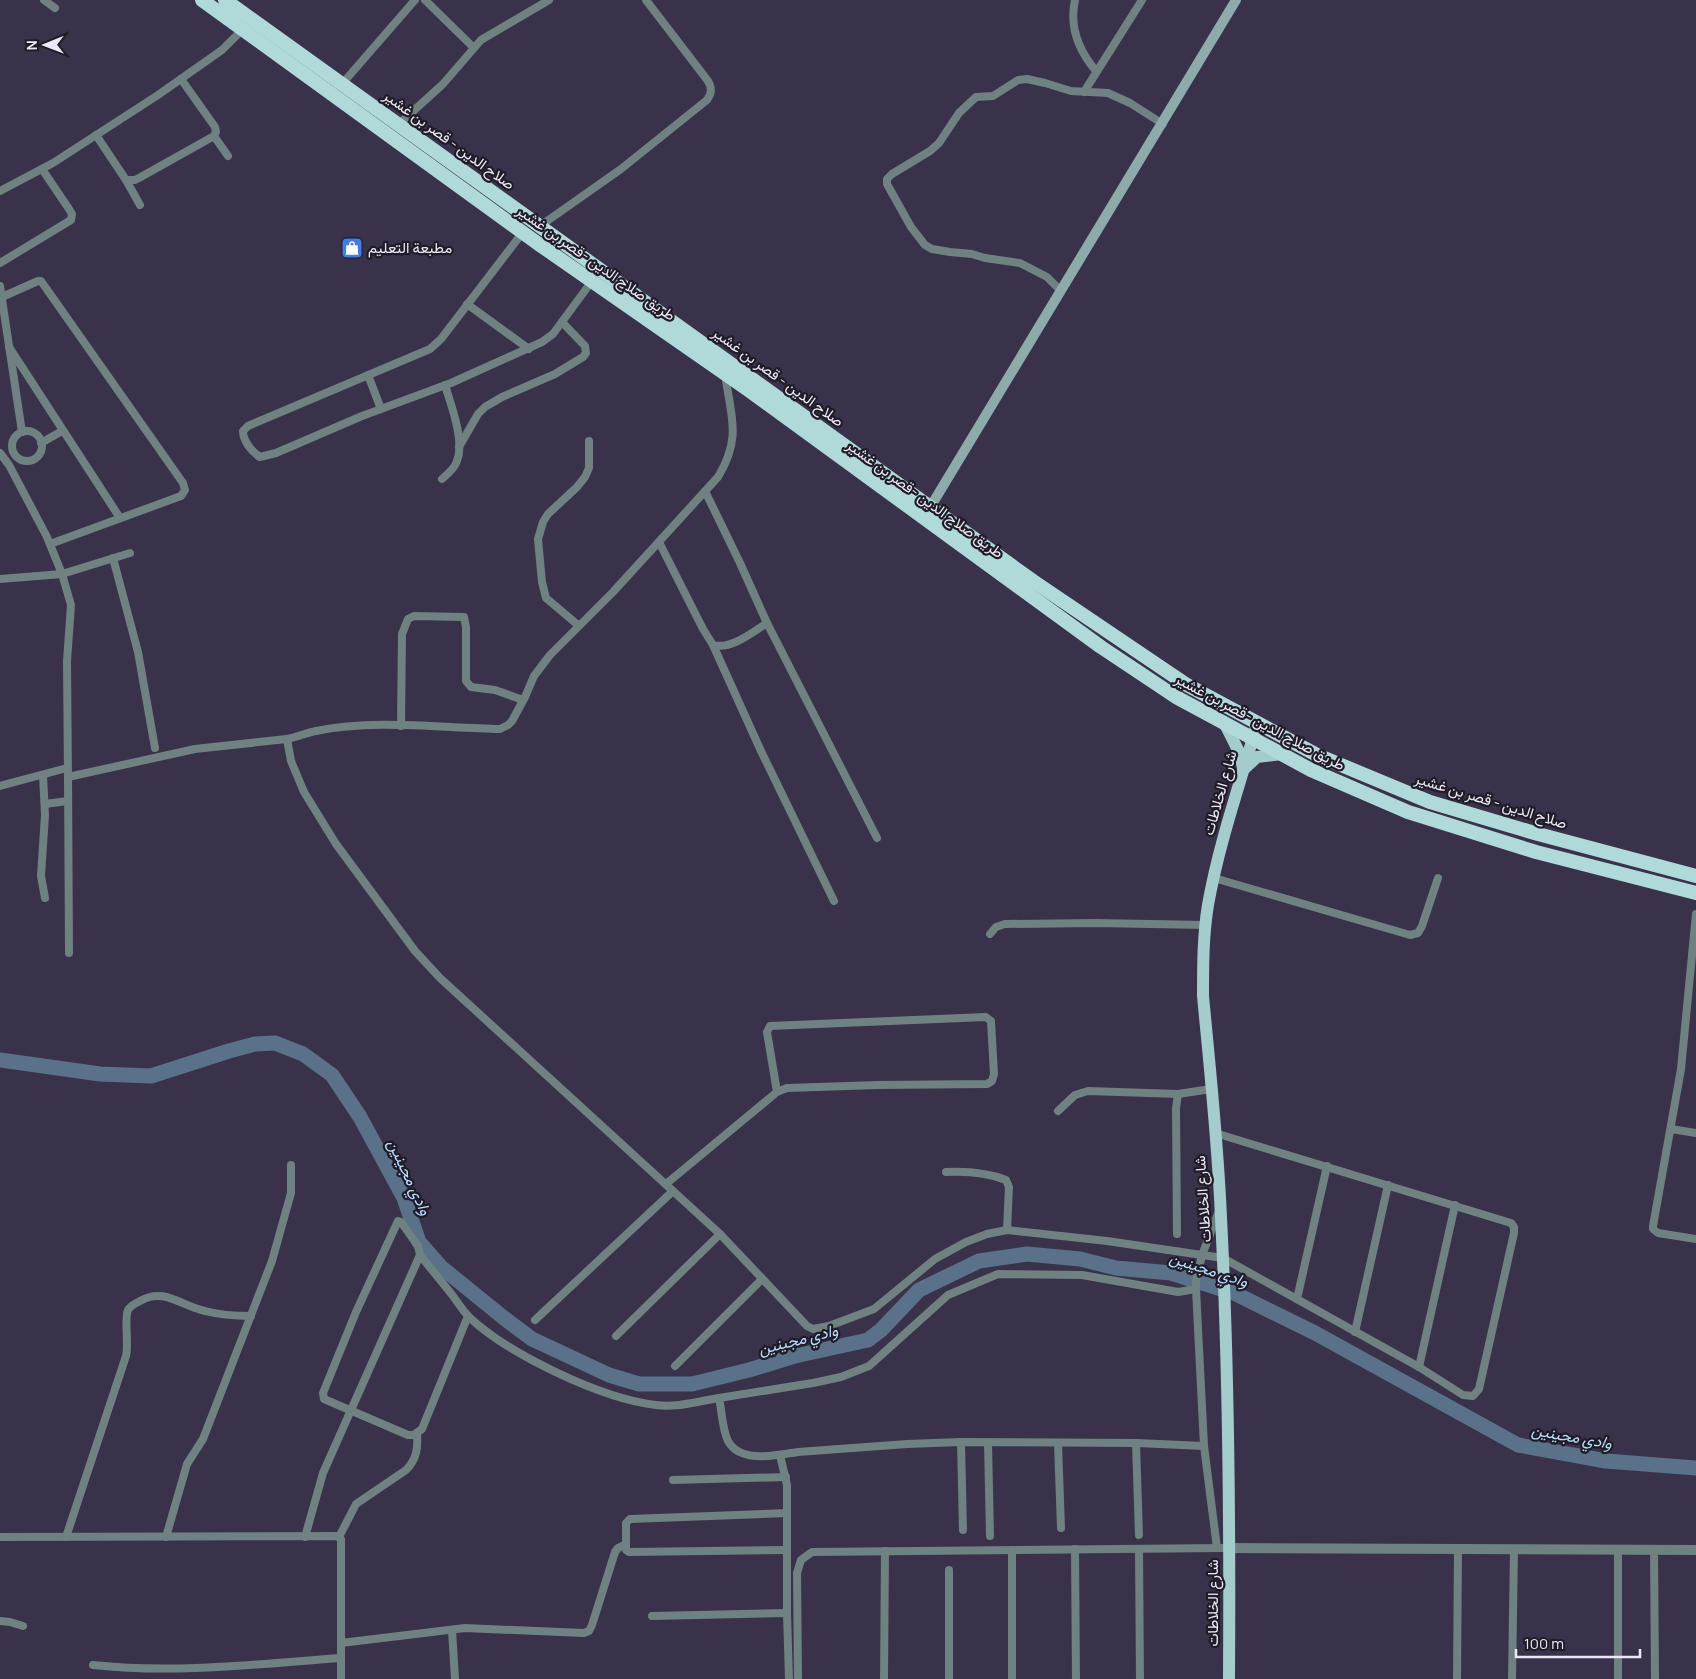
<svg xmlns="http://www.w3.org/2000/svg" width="1696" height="1679" font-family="Manrope,Vazirmatn,sans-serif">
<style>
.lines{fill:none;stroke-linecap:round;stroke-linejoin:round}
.river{stroke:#59728a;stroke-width:15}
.minor{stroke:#6f8181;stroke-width:8}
.tertiary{stroke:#6f8181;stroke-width:10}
.secondary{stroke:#8eabab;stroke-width:10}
.primary{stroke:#a5cccc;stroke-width:12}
.trunk{stroke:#b0dada;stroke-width:14}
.labels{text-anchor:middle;stroke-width:4.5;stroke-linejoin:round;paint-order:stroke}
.street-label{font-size:15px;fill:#ece8f8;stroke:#1f1c27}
.poi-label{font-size:15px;fill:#ece8f8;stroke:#1f1c27;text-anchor:start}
.water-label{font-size:16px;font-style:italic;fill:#b7dbff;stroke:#1f1c27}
</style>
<rect width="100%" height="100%" fill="#3a324a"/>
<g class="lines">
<path class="river" d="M0,1060L100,1074L151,1076L229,1051L255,1044L275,1043L303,1054L332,1075L360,1117L404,1198L419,1242L441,1267L504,1318L532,1339L609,1375L639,1384H692L749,1370L795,1356L868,1340L881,1330L919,1290L979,1261L1027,1254L1080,1259L1116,1268L1171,1273L1234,1293L1315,1333L1518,1445L1606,1461L1696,1468"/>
<g class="minor">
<path d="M44,0L55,8"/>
<path d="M425,0L474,48"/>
<path d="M1075,0C1069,27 1079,51 1096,71"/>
<path d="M181,79L215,127L216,132L214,136L228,156"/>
<path d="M342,84L415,0"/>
<path d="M1084,92L1142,0"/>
<path d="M399,124L443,84L481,40L549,0"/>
<path d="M96,135L126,180H135L139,178L214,136"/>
<path d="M126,180L140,205"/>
<path d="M0,191L53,163L158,95L222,50L243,29"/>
<path d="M540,226L621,169L707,100C712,93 712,88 708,81L646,0"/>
<path d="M523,232L441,339L430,349L248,426L243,431C243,441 252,452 260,457L276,453L362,416L451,383L542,342L553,334L592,281"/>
<path d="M0,263L71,220L72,214L69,209L42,169"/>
<path d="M0,286L22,432"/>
<path d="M1061,291L1047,277L1020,263L985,258L972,254L950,252L932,249L925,245L911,227L887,184V179L892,174L930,151L939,143L959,113L976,97L993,96L1018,80L1027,79L1045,83L1071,91L1108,93L1130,103L1163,124"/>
<path d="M2,297L38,281H41L176,473L183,483L185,490L181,496L50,544"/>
<path d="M467,304L529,349"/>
<path d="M9,347L120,518"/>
<path d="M368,375L381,409"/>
<circle cx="27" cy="446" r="15"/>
<path d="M41,443L62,431"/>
<path d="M459,447L478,414L485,407L502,397L555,374L583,357L586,353L585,346L562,322"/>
<path d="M0,453L9,465L47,537L62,574L71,605L67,661L68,777L195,749L287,739L291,761L304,792L336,844L415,951L440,978L720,1234L807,1326L813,1329L829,1326L874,1309L935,1259L966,1242L987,1234L1007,1230L1107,1241L1202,1255L1219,1211"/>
<path d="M442,479C448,474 455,468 457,461C465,441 451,405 445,385"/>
<path d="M705,491L740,563L767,623L877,838"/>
<path d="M659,542L703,629L713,645C731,650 753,632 767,623"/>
<path d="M113,558L138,652L155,748"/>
<path d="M0,579L62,574L130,553"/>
<path d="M578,625L546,598L542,582L538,539L543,522L548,514L577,487L585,477L589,468V441"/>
<path d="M713,645L761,751L834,901"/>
<path d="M401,726L402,634L408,619L414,616L464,617L466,627V681L471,687L495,690L523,700"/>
<path d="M287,739C297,737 306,733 316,731C374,719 441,728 500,729L508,725L512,721L525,697L534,676L550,655L613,592L718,477C742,437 731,417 725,374"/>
<path d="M43,775L45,815L41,876L45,898"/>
<path d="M68,777L69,953"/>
<path d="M0,786L67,768"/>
<path d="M45,804L68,801"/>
<path d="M1214,878L1410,935L1418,933L1422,926L1438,878"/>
<path d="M1696,914L1681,1069L1653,1226V1229L1658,1233L1696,1239"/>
<path d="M990,934L996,927L1005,924L1095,923L1206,925"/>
<path d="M1058,1111L1075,1095L1088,1091L1178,1094L1211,1089"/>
<path d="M1671,1129L1696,1133"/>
<path d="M946,1172C967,1171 986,1172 1006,1180L1009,1187L1007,1230"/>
<path d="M666,1184L777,1092L787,1088L878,1085L987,1084L992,1081L994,1074L991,1021L986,1017L770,1026L767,1032L777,1092"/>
<path d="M1177,1234L1176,1108L1178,1094"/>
<path d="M420,1255L418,1246L401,1222L398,1221L356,1312L323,1393L324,1399L408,1435H414L422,1429L468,1316"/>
<path d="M1196,1289L1204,1446"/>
<path d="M1297,1299L1327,1166"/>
<path d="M535,1320L673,1191"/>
<path d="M1355,1332L1388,1185"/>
<path d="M616,1336L720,1234"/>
<path d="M675,1366L762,1279"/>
<path d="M1419,1367L1455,1205"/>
<path d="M719,1398L813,1383L841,1377L869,1366L948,1295L998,1274L1082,1275L1178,1292L1196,1289V1281L1202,1255L1223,1258L1419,1367L1463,1395L1473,1396L1479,1389L1514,1233V1227L1511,1223L1215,1133"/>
<path d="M961,1442L963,1530"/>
<path d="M988,1443L990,1536"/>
<path d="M1058,1443L1061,1528"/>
<path d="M1136,1443L1139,1535"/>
<path d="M780,1455L787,1485V1613L789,1679"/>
<path d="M673,1480L786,1477"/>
<path d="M787,1513L630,1519L626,1523V1550L629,1552L787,1550"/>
<path d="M0,1537L337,1536L341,1539V1679"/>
<path d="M66,1537L126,1356C129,1345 124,1318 128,1310C130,1306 136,1303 140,1301C164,1287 181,1306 205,1311C220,1315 236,1316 251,1316"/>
<path d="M166,1537L187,1464L203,1439L272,1261L291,1193V1165"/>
<path d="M305,1537L323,1473L420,1255C431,1269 442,1282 453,1296C458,1303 463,1311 469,1317C508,1354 602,1399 656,1405C677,1408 699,1401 719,1398C722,1411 722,1429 728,1441C740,1464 778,1455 798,1452L907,1444L961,1442L1136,1443L1204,1446L1217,1548"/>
<path d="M339,1537L356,1504L406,1470C417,1459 418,1448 417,1433"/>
<path d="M1075,1549L1076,1679"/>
<path d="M1139,1549L1140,1679"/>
<path d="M1654,1550L1655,1679"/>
<path d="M652,1616L787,1613"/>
<path d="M0,1621L10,1622L23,1626"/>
<path d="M452,1630L455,1679"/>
<path d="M341,1643L465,1628L584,1633L589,1631L592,1625L615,1552L618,1548L626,1544"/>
<path d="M93,1665C175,1674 259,1664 341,1658"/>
<path d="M798,1679L797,1573L801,1560L812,1552L1222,1548"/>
<path d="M884,1679L885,1551"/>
<path d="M949,1679V1570"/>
<path d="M1012,1679V1550"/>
<path d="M1457,1679L1458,1549"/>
<path d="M1512,1679L1514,1549"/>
<path d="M1618,1679V1550"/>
</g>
<path class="tertiary" d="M1230,1548L1696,1550"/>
<path class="secondary" d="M931,506L1236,0"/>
<g class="primary">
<path d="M1224,722L1240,754L1243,768"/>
<path d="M1245,768L1257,757L1282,754"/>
<path d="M1229,1679C1230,1525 1229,1372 1221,1218C1218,1144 1210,1070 1203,996C1203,966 1203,935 1208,905C1219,843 1240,784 1257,724"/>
</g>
<g class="trunk">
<path d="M202,0L540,245L747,389L1101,647L1176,697L1311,770L1408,812L1536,852L1696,893"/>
<path d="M225,0L1033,581L1187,685L1317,755L1430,802L1538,834L1696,876"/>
</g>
</g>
<defs>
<g id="shop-square" transform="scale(1.125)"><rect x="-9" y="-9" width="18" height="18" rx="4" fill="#3f7fe0" stroke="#1f1c27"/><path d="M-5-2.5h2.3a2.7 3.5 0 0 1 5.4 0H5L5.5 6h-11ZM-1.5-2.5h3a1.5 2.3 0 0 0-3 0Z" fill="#fff"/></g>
</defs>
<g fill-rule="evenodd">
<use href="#shop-square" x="352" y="248"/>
</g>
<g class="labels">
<g class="street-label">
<text transform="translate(449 140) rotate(36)" y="5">صلاح الدين - قصر بن غشير</text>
<text transform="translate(596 263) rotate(35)" y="5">طريق صلاح الدين -قصر بن غشير</text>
<text transform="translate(778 377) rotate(36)" y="5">صلاح الدين - قصر بن غشير</text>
<text transform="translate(925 499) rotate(36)" y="5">طريق صلاح الدين -قصر بن غشير</text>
<text transform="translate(1260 722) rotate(28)" y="5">طريق صلاح الدين -قصر بن غشير</text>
<text transform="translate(1220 793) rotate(-74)" y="5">شارع الخلاطات</text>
<text transform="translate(1491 801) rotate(17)" y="5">صلاح الدين - قصر بن غشير</text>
<text transform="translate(1203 1199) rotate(-94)" y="5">شارع الخلاطات</text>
<text transform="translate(1213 1603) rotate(-90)" y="5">شارع الخلاطات</text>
</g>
<g class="poi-label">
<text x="368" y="253">مطبعة التعليم</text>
</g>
<g class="water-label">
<text transform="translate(410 1177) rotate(65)" y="6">وادي مجينين</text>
<text transform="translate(1209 1269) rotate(18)" y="6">وادي مجينين</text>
<text transform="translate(798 1339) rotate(-14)" y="6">وادي مجينين</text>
<text transform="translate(1572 1436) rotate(10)" y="6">وادي مجينين</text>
</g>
</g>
<g transform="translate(45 45) rotate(269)" stroke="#1f1c27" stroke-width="4" paint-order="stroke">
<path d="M0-4L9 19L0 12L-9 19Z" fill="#ece8f8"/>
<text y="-8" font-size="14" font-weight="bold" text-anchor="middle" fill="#ece8f8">N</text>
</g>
<path d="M1516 1649v8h124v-8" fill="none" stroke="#ece8f8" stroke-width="2.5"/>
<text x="1524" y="1649" font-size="15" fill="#ece8f8" stroke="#1f1c27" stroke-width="4" paint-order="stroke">100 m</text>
</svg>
